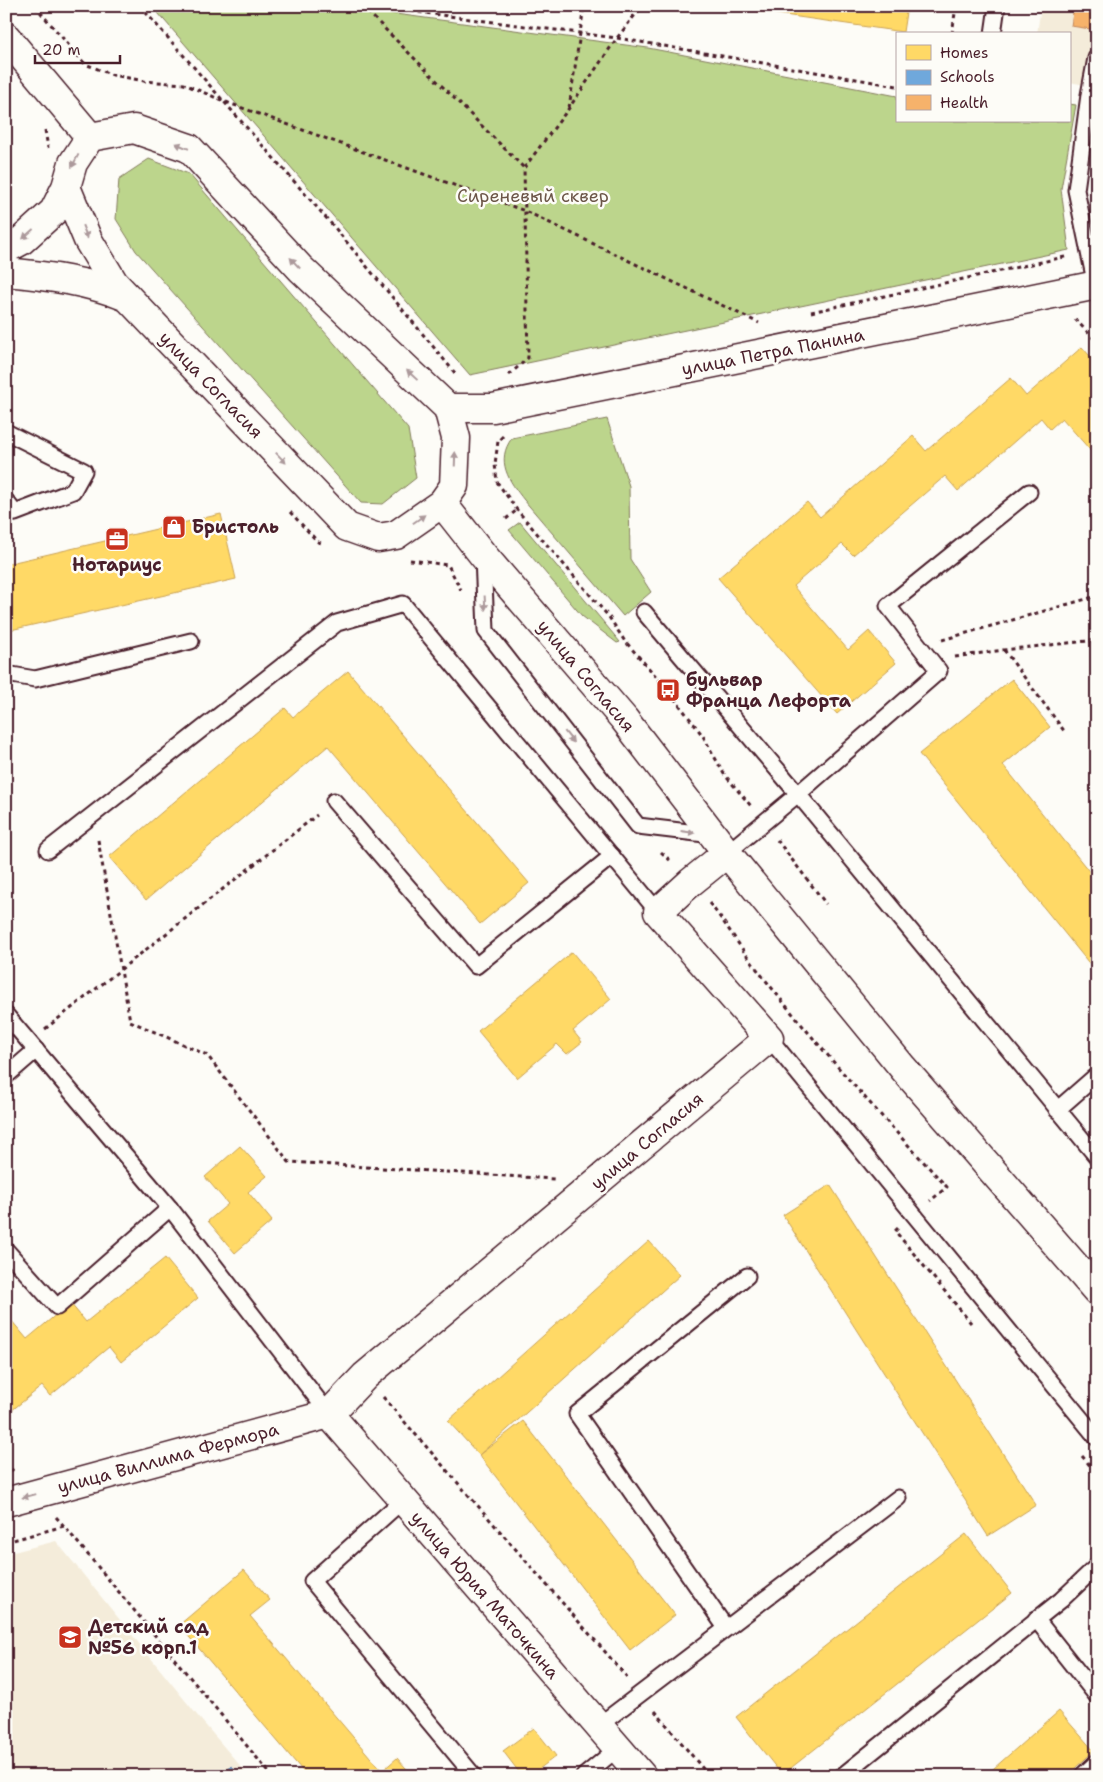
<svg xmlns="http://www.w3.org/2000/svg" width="1103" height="1782" font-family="'Shantell Sans',sans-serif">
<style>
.built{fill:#f4ecda}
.green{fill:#bcd58c;stroke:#837a5c}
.homes{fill:#ffd966;stroke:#c9a154}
.schools{fill:#6fa8dc;stroke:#647fa7}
.health{fill:#f6b26b;stroke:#c28658}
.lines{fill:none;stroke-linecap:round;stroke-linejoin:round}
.service-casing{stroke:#4a1f2b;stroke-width:19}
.minor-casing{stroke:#4a1f2b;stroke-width:31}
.tertiary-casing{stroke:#4a1f2b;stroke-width:31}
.secondary-casing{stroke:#4a1f2b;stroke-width:31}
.path{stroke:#4a1f2b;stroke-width:3;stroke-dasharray:4 4;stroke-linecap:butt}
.service{stroke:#fdfcf7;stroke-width:15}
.minor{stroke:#fdfcf7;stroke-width:28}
.tertiary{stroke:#fdfcf7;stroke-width:28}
.secondary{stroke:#fdfcf7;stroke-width:28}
.oneway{fill:#ac999b}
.labels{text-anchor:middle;stroke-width:5;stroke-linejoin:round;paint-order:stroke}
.park-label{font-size:18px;fill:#6c5648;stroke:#fdfcf7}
.street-label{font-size:18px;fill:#4a1f2b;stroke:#fdfcf7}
.poi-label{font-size:18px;font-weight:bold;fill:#4a1f2b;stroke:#fdfcf7;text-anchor:start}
</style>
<rect width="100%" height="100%" fill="#fdfcf7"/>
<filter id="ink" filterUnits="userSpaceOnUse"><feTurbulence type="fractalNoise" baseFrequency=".02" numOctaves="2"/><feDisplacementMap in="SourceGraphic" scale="10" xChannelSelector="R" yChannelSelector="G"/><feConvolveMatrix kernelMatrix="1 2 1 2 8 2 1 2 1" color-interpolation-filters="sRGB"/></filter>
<g filter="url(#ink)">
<g class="built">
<path d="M1041,6H1097V87L1069,82V34H1037Z"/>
<path d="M56,1541L201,1720L249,1776H6V1554Z"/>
</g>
<g class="green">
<path d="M152,6H336L648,48L897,96V121H1069V104L1076,105L1061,189L1069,250L470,375Z"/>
<path d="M149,159L189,174L408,429L416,478L383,504L361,503L136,251L116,219L119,179Z"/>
<path d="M607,419L629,486L630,559L651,592L623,616L524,500C509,481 495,461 512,438Z"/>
<path d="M520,522L620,642L617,643L582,616L509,530Z"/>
</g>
<g class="homes">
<path d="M721,6H907L903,32Z"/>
<path d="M1082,347L1097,364V458L1062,418L1050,429L1041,418L958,491L945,476L853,555L842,544L793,586L848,650L869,631L896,663L837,714L718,578L807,502L820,517L913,436L926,451L1011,378L1026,396Z"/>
<path d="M221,514L236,579L6,631V564Z"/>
<path d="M348,671L529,883L480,924L328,746L146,900L109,857L285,708L293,717Z"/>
<path d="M1012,679L1050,727L1003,765L1097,881V973L919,754Z"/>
<path d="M572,952L611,999L573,1031L582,1042L567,1054L557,1044L517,1078L478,1031Z"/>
<path d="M240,1146L267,1176L248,1192L272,1221L235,1253L208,1221L228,1204L205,1177Z"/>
<path d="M830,1185L1036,1505L988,1536L783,1215Z"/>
<path d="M649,1241L680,1275L479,1455L448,1421Z"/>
<path d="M165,1258L198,1298L121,1362L109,1347L50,1396L42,1386L11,1411L6,1405V1314L27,1339L70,1303L86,1322Z"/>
<path d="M523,1421L675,1615L630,1650L479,1455Z"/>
<path d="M966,1534L1012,1593L782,1775L736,1717Z"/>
<path d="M244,1570L270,1600L250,1616L382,1771L397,1758L413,1776H307L179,1625Z"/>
<path d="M1059,1711L1094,1751L1066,1776H985Z"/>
<path d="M534,1728L556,1756L530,1776H522L503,1751Z"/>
</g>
<path class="schools" d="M232,1766L239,1776H220Z"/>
<path class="health" d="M1074,6H1097V30L1071,26Z"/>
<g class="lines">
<g class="service-casing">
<g id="service">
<path d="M993,34L997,6"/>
<path d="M1096,286L1076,190L1089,95L1096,58"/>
<path d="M6,432L84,471L73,491L15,513L6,501"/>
<path d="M483,556L486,631L638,826L713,835"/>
<path d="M644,612L798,794L939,671L888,606L1029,492"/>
<path d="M6,674L35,679L191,641"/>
<path d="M334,801L476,966L612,856"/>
<path d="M48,850L337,623L403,604L658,912"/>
<path d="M727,853L798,794L1097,1157"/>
<path d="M6,1015L170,1208L329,1414"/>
<path d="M769,1038L1097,1438"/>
<path d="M6,1076L36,1050"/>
<path d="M1057,1110L1097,1075"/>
<path d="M6,1250L57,1307L170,1208"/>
<path d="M403,1500L312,1581L474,1776"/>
<path d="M1036,1619L1097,1696"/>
<path d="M726,1628L577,1414L747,1276"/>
<path d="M598,1726L898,1498"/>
<path d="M584,1776L618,1748"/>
<path d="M842,1776L1061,1600L1097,1566"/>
<path d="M1082,1776L1097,1762"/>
</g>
</g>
<g class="minor-casing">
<g id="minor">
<path d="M329,1414L365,1376L769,1038L658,912L691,882L727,853"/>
<path d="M329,1414L642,1776"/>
<path d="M6,1502L329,1414"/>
</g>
</g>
<g class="tertiary-casing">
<path id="tertiary" d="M6,37L90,137"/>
</g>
<g class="secondary-casing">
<g id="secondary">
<path d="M6,249L21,241L54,211L66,187L73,163L90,137L134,129L189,148L301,269L448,408L456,438L454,486L442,503L396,535L378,538L347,527L114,283L88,240L66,187"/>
<path d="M6,272C48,276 88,281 127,297"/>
<path d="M448,408H493L1097,285"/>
<path d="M442,503L483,555L624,719L727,853L903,1068L1097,1291"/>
</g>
</g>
<g class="path">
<path d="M35,6L85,64L113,75L144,81L184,84L226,102L525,211L759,323"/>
<path d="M140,6L335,228L455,373"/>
<path d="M362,6L524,168"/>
<path d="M371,6L617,38L897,86"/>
<path d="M632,19L634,6"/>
<path d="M952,34L956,6"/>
<path d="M569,108L584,6"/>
<path d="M45,130L48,148"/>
<path d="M811,312L1069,256"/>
<path d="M1075,319L1097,342"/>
<path d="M509,375L528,358L524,168L569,108L617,38L642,6"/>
<path d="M503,436L498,441L495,464L497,482L517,510L609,617L624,640L668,690L703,736L724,774L751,806"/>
<path d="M290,512L318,542L321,543"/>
<path d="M506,519L517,510"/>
<path d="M410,560L448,565L461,590"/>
<path d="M942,640L1097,596"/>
<path d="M1004,650L1065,732"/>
<path d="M955,657L1003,650L1097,640"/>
<path d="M98,840L130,1021L207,1055L289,1162L554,1179"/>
<path d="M777,840L826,904"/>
<path d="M661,852L671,861"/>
<path d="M709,903C725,922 738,944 753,964C813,1042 880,1115 947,1187L930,1201"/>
<path d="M45,1029L317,815"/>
<path d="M898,1228L895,1231L971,1323"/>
<path d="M383,1397L627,1677"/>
<path d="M1082,1456L1097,1474"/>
<path d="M6,1463L13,1471"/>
<path d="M56,1517L64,1526"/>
<path d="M6,1542L64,1526L272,1776"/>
<path d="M655,1711L709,1776"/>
</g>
<use href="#service" class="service"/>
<use href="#minor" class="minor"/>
<use href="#tertiary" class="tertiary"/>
<use href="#secondary" class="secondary"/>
</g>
<defs><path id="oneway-solid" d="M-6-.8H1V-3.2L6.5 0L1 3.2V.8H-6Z" transform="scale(1.25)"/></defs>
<g class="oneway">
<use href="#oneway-solid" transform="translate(182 146) rotate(-158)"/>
<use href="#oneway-solid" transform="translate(75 161) rotate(118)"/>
<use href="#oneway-solid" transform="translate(85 232) rotate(68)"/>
<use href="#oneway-solid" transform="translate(28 234) rotate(138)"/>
<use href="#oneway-solid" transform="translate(295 263) rotate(-133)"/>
<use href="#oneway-solid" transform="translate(412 375) rotate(-137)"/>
<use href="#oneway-solid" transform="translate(281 458) rotate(46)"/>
<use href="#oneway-solid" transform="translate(455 459) rotate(-88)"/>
<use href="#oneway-solid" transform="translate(419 519) rotate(-35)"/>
<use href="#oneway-solid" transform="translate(485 603) rotate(87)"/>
<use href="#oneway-solid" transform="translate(569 737) rotate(52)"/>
<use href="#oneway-solid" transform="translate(688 832) rotate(7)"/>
<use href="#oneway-solid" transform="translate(29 1496) rotate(165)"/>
</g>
</g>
<defs>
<g id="shop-square" transform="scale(1.25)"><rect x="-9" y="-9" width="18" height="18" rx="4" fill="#c8321e" stroke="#fdfcf7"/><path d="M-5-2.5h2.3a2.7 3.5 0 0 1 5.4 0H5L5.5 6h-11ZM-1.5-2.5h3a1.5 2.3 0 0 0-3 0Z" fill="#fff"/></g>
<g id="office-square" transform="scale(1.25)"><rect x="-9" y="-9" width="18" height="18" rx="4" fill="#c8321e" stroke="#fdfcf7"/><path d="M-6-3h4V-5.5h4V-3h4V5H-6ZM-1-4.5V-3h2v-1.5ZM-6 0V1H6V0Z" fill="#fff"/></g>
<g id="bus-square" transform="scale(1.25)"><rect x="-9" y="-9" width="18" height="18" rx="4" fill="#c8321e" stroke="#fdfcf7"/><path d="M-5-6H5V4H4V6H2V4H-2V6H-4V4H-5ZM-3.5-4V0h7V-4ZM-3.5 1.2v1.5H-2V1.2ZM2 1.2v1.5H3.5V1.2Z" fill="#fff"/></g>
<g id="school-square" transform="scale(1.25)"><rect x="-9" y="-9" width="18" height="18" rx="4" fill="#c8321e" stroke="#fdfcf7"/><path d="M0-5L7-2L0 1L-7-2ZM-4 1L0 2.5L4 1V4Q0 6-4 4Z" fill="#fff"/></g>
</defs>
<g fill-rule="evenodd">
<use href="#shop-square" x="174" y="527"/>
<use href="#office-square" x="117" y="539"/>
<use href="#bus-square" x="668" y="690"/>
<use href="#school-square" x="70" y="1637"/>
</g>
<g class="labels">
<g class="park-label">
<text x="533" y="202">Сиреневый сквер</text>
</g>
<g class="street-label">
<text transform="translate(773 352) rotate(-11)" y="6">улица Петра Панина</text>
<text transform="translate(211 385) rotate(46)" y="6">улица Согласия</text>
<text transform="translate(586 676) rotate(50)" y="6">улица Согласия</text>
<text transform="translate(647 1141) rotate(-40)" y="6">улица Согласия</text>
<text transform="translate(168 1458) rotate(-15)" y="6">улица Виллима Фермора</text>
<text transform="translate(485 1595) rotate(49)" y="6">улица Юрия Маточкина</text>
</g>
<g class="poi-label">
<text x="192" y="533">Бристоль</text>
<text x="117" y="571" text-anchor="middle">Нотариус</text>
<text x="686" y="686">бульвар<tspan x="686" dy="21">Франца Лефорта</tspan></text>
<text x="88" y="1633">Детский сад<tspan x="88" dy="21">№56 корп.1</tspan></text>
</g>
</g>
<rect width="1103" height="1782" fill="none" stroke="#fdfcf7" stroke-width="25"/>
<rect x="12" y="12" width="1078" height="1757" fill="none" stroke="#4a1f2b" stroke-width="2" filter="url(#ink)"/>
<rect x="896" y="32" width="175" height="90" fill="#fdfcf7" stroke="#b5a4a5"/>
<rect x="906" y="45" width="25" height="15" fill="#ffd966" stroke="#b5a4a5"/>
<text x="940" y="58" font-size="15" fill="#4a1f2b">Homes</text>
<rect x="906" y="70" width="25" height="15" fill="#6fa8dc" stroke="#b5a4a5"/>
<text x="940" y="82" font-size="15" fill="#4a1f2b">Schools</text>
<rect x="906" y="95" width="25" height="15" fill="#f6b26b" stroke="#b5a4a5"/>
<text x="940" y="108" font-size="15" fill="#4a1f2b">Health</text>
<path d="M35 55v8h85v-8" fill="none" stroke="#4a1f2b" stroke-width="2.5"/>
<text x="42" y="55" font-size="15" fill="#4a1f2b" stroke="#fdfcf7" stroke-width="4" paint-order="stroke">20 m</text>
</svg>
